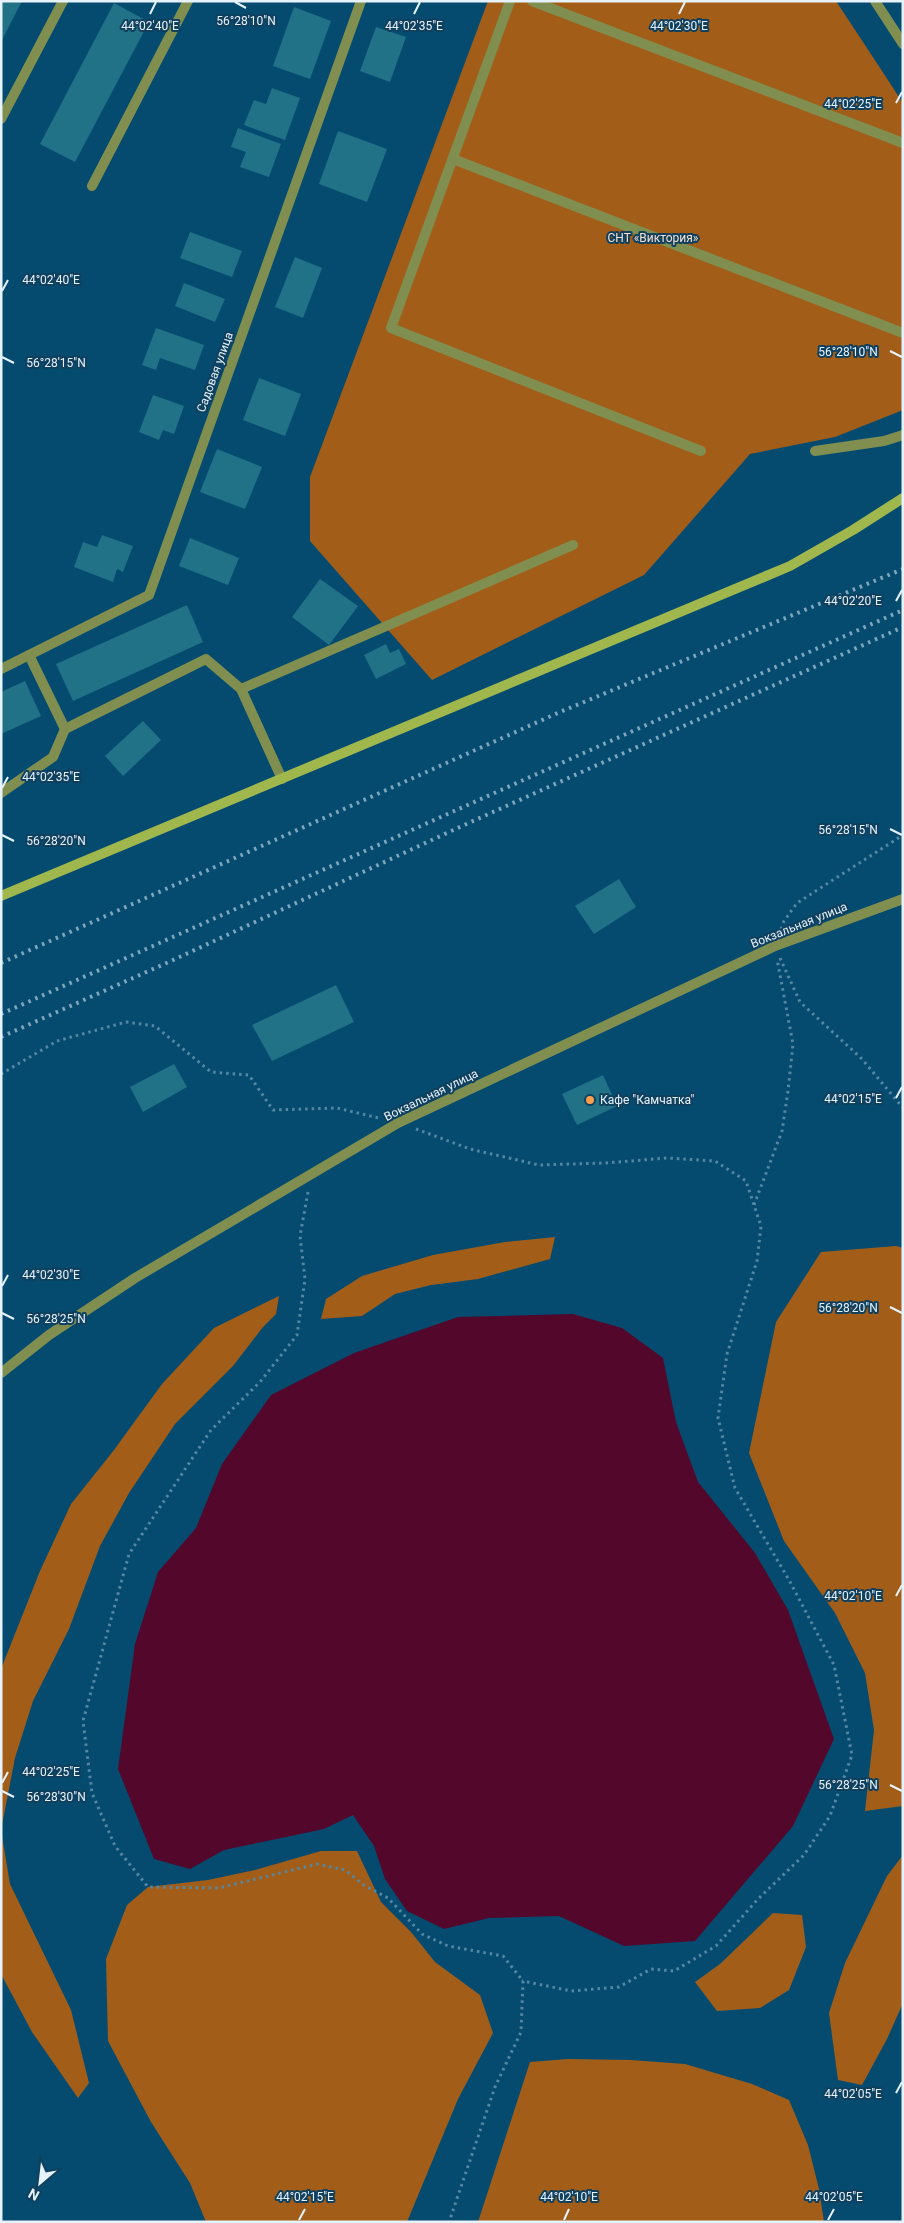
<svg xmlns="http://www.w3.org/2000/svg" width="904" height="2223" font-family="Roboto,sans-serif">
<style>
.green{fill:#a25e19}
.water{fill:#53072a}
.building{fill:#217187}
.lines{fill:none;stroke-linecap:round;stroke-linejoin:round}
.path{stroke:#5687a2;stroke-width:3;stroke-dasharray:2.5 4;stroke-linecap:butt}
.lane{stroke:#808f50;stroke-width:10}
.street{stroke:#808f50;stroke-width:10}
.secondary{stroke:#a0b74e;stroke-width:10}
.rail{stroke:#80a7bc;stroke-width:4;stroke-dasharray:2.5 5;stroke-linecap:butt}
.ticks{fill:none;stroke:#e7f3fc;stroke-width:2}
.poi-dot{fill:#fa9f4e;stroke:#10405d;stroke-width:2}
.labels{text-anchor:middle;stroke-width:4;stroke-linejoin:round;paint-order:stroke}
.park-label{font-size:12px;fill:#f6e0cf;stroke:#10405d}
.street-label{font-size:12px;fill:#e7f3fc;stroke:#10405d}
.poi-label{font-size:12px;fill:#e7f3fc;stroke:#10405d;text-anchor:start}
.ticks-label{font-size:12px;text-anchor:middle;fill:#e7f3fc;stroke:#10405d;stroke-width:4;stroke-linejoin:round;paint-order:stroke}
</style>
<rect width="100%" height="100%" fill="#054b70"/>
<g class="green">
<path d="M488,1H836L903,103V410L835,437L750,454L644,575L432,680L310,541V477Z"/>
<path d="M555,1237L550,1259L478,1279L431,1285L395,1294L362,1316L321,1319L326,1299L362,1276L433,1255L505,1242Z"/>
<path d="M896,1246L903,1248V1806L865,1811L874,1730L865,1673L835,1613L784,1541L749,1453L776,1322L821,1252Z"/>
<path d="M279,1296L276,1314L263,1327L233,1366L175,1424L129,1493L100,1546L69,1629L33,1701L15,1758L1,1830L10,1884L71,2010L89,2083L78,2098L32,2032L1,1974V1669L40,1571L71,1504L114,1450L162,1384L214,1328Z"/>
<path d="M321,1851H357L381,1902L411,1932L435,1962L480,1995L493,2033L458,2099L407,2222H206L190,2183L151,2122L108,2041L106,1959L127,1905L148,1887L208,1880L255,1870Z"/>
<path d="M903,1855V2003L887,2039L862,2085L838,2080L829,2013L845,1963L887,1876Z"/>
<path d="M773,1913L802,1915L806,1947L789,1990L760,2008L717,2011L695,1982L720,1964Z"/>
<path d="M568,2059L631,2060L685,2064L752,2084L789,2100L808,2145L819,2189L824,2222H478L530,2062Z"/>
</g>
<path class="water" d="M573,1314L622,1328L663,1358L676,1422L698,1482L755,1553L788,1610L834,1739L793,1826L695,1941L624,1946L559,1916L489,1918L444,1929L407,1911L385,1879L374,1846L353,1815L324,1829L224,1850L190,1869L154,1859L118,1769L135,1644L158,1572L196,1528L222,1464L271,1395L354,1353L458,1317Z"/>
<g class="building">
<path d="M1,1H22L1,42Z"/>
<path d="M114,3L149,22L75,162L40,144Z"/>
<path d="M294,7L331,21L310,79L273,66Z"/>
<path d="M376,27L406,37L390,82L360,71Z"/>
<path d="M272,88L300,98L285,140L244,125L254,100L266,104Z"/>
<path d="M238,128L281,144L269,177L240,167L246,152L231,147Z"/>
<path d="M338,131L387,149L367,202L319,184Z"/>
<path d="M190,232L242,251L232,277L180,258Z"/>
<path d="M295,257L322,268L303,318L275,307Z"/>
<path d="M184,283L225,299L215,322L175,306Z"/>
<path d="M156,328L204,345L195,370L160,358L156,370L142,365Z"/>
<path d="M259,378L301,394L285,436L243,420Z"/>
<path d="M153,395L184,406L174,434L163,430L159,440L139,432Z"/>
<path d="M217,449L262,467L245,509L200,492Z"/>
<path d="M102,535L133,546L123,572L117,569L113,582L74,567L83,542L97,547Z"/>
<path d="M190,538L239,558L228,585L179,566Z"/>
<path d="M320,579L358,606L329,645L292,617Z"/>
<path d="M187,605L203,642L73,701L56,664Z"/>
<path d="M386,644L390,653L399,649L406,664L376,679L364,655Z"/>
<path d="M25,681L41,716L1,734V692Z"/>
<path d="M143,721L161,740L123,776L105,756Z"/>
<path d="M619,879L636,907L594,934L575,906Z"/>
<path d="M336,985L354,1022L272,1061L252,1025Z"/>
<path d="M174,1064L187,1087L143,1112L130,1087Z"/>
<path d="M603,1075L617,1106L577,1125L562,1094Z"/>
</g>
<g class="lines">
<g class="path">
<path d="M781,929L784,921L797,903L903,835"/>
<path d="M780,958L800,1002L862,1059L903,1108"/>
<path d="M1,1074L57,1041L126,1022L155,1026L211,1072L249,1075L273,1110L337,1108L379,1118"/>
<path d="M416,1129L470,1149L539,1165L606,1163L667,1158L715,1161L746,1181L761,1226L757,1261L727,1354L718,1418L735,1488L789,1580L834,1665L852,1755L830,1816L804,1855L758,1899L716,1946L674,1971L651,1969L619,1987L571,1991L523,1981L521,2032L495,2087L449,2222"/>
<path d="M308,1192L300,1236L305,1279L297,1335L260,1382L211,1430L129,1554L83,1721L92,1793L115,1846L148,1887L219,1888L317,1864L345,1870L365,1886L388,1898L422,1934L448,1946L503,1956L523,1981"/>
<path d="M754,1205L782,1131L788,1091L793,1044L777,959"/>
</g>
<g class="lane">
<path d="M510,1L391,328L701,451"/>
<path d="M532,1L903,143"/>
<path d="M453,159L903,333"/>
<path d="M815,451L884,441L903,435"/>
</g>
<g class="street">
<path d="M875,1L903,44"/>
<path d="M1,119L63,1"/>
<path d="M92,186L188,1"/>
<path d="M1,669L149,595L361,1"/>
<path d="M241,689L573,545"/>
<path d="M65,729L206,659L241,689L282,779"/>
<path d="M1,793L53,757L65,729L29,655"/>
<path d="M1,1373L49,1335L135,1278L398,1123L775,946L903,899"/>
</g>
<path class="secondary" d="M1,896L790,566L853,530L903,498"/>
<g class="rail">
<path d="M1,963L560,712L903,569"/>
<path d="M1,1014L903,610"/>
<path d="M1,1037L171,961L462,826L903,627"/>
</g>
</g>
<path class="ticks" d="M235,2L246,8M150,14L156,2M414,14L420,2M679,14L685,2M896,103L902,92M2,291L8,280M890,351L902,357M2,357L14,363M896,601L902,590M2,788L8,777M890,829L902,835M2,835L14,841M896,1098L902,1087M2,1286L8,1275M890,1307L902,1313M2,1313L14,1319M896,1596L902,1585M2,1783L8,1772M890,1785L902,1791M2,1791L14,1797M896,2093L902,2082M299,2220L305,2209M564,2220L569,2209M828,2220L834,2209"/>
<circle class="poi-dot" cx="590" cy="1100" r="5"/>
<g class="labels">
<g class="park-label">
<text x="653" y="242">СНТ «Виктория»</text>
</g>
<g class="street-label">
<text transform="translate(215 372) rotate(-70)" y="4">Садовая улица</text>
<text transform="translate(799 925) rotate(-22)" y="4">Вокзальная улица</text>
<text transform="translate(431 1095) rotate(-26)" y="4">Вокзальная улица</text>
</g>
<g class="poi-label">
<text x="600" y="1104">Кафе "Камчатка"</text>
</g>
</g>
<g class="ticks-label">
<text x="246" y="25">56°28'10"N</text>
<text x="150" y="30">44°02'40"E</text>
<text x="414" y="30">44°02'35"E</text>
<text x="679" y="30">44°02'30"E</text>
<text x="853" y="108">44°02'25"E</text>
<text x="51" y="284">44°02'40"E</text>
<text x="848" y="356">56°28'10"N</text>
<text x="56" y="367">56°28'15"N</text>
<text x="853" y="605">44°02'20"E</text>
<text x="51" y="781">44°02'35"E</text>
<text x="848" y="834">56°28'15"N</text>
<text x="56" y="845">56°28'20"N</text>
<text x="853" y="1103">44°02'15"E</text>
<text x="51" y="1279">44°02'30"E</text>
<text x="848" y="1312">56°28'20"N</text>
<text x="56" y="1323">56°28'25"N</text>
<text x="853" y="1600">44°02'10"E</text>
<text x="51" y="1776">44°02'25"E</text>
<text x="848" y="1789">56°28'25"N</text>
<text x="56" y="1801">56°28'30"N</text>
<text x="853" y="2098">44°02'05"E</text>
<text x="305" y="2201">44°02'15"E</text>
<text x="569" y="2201">44°02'10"E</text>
<text x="834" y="2201">44°02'05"E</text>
</g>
<rect width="904" height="2223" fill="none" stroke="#e7f3fc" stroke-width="5"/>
<g transform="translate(40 2183) rotate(208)" stroke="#10405d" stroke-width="4" paint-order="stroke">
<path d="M0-4L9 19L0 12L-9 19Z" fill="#e7f3fc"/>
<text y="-8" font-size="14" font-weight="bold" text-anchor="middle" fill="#e7f3fc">N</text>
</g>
</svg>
